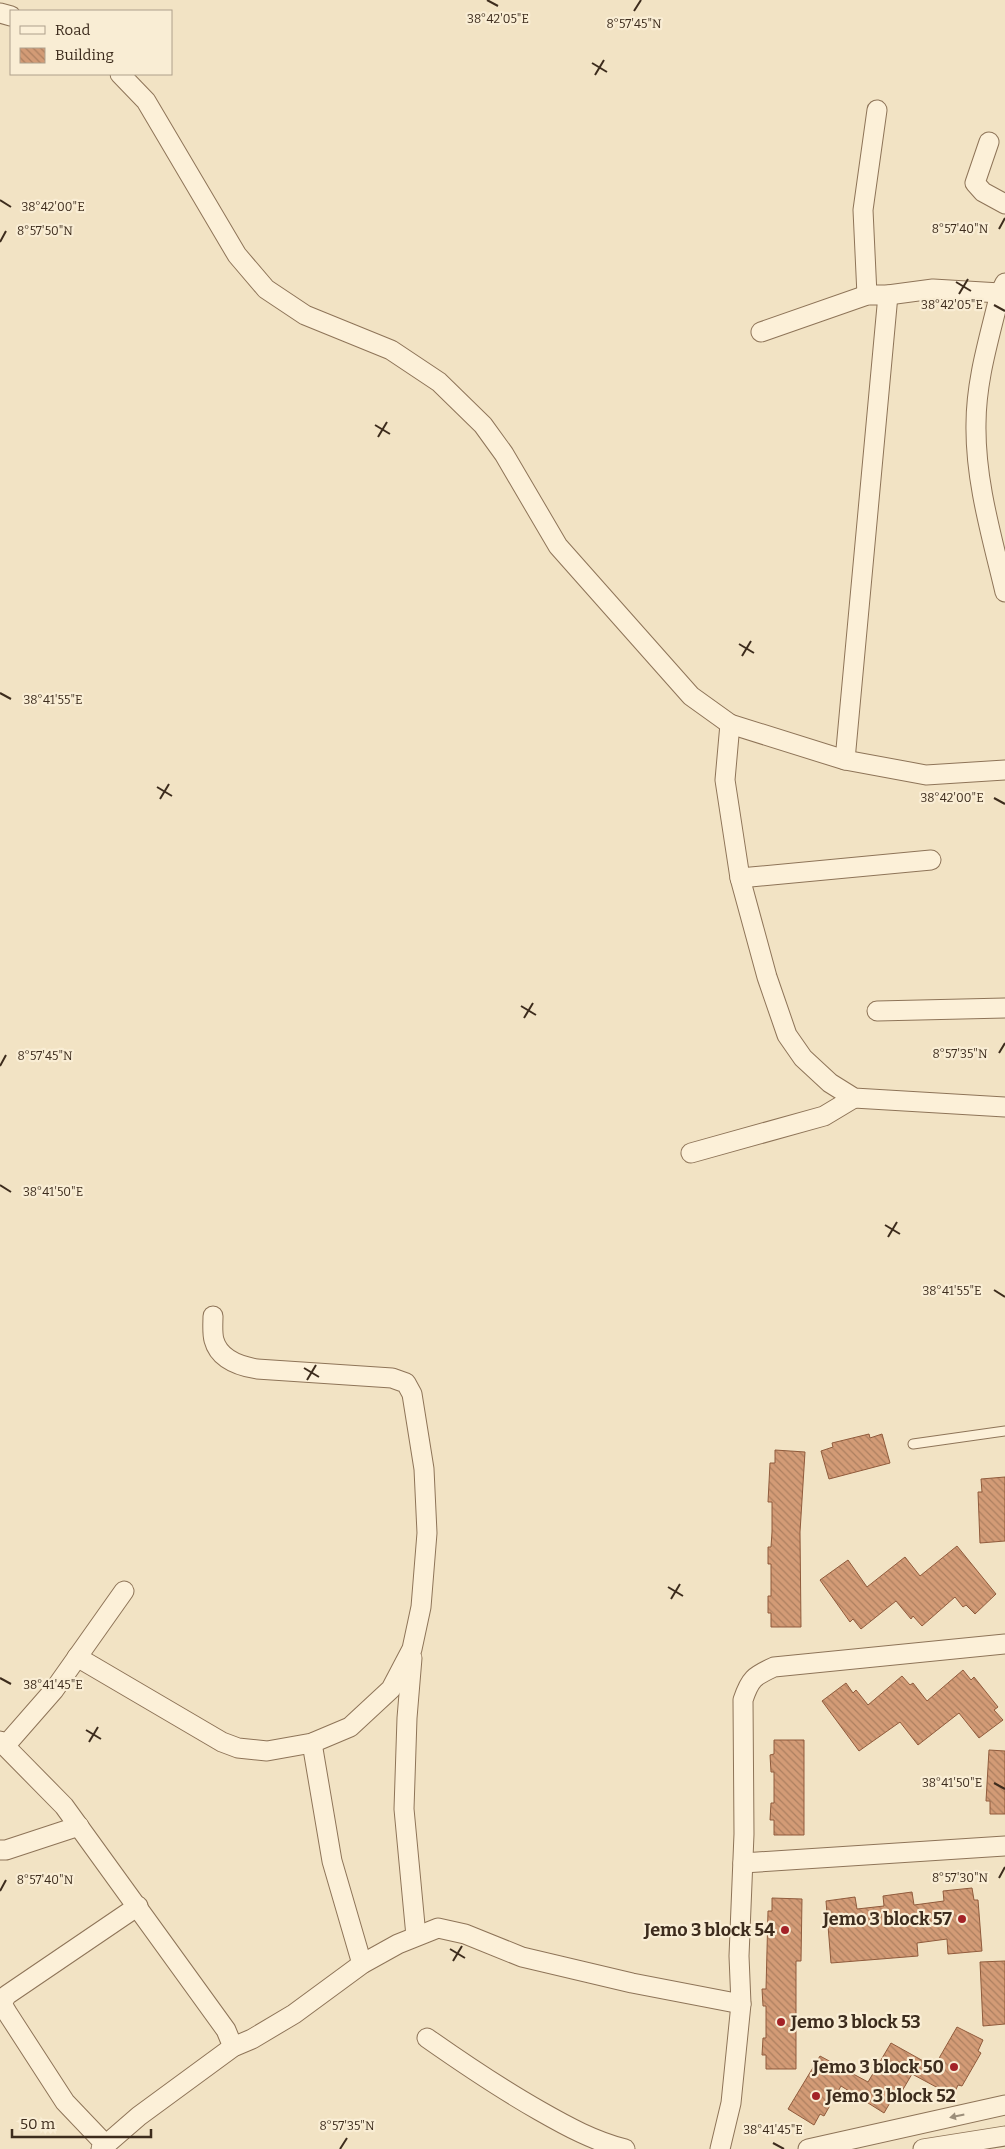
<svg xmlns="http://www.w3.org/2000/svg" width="1005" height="2149" font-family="Bitter,serif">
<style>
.building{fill:url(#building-back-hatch);stroke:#905b3c}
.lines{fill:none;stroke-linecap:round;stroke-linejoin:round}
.service-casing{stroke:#8e7458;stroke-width:11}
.minor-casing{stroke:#8e7458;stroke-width:21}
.service{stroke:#fcf0d8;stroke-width:9}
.minor{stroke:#fcf0d8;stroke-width:19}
.oneway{fill:#9c8e7a}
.ticks{fill:none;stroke:#3d2c1d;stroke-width:2}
.poi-dot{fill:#a32227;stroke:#f9edd4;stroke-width:2}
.labels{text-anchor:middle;stroke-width:4.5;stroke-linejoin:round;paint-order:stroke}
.poi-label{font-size:18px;font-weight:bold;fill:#3d2c1d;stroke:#f9edd4;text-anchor:end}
.ticks-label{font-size:12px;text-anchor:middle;fill:#3d2c1d;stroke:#f9edd4;stroke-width:4.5;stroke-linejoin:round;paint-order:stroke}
</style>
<defs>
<pattern id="building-back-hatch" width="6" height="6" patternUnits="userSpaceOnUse" patternTransform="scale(1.25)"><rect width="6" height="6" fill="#d39b76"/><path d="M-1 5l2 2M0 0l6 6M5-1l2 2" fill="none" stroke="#ac7f60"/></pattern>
</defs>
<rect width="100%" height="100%" fill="#f2e3c4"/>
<g class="building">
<path d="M869,1434L870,1438L882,1434L890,1463L829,1479L821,1451L833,1447L832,1443Z"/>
<path d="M775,1450L805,1452L800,1532L801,1627H771V1613H768V1596H771V1564H768V1547H771L772,1532V1502H768L770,1463H775Z"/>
<path d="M1005,1477V1541L980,1543L978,1492H982L981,1479Z"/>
<path d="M957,1546L996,1594L975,1614L966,1605L963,1607L955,1597L922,1626L913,1616L911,1619L896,1601L861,1629L853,1619L850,1622L820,1580L848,1560L867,1587L905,1557L920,1576Z"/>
<path d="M963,1670L971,1680L974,1677L998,1707L994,1710L1003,1720L979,1738L959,1713L918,1745L900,1722L859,1751L822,1701L846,1683L853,1693L856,1690L868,1705L902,1676L910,1685L913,1683L927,1701Z"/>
<path d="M774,1740H804V1835H774V1820H770L771,1803H774V1772H771L770,1755L774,1754Z"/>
<path d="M989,1750L1005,1751V1814H990V1801H986Z"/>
<path d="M972,1888L974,1900H978L982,1951L948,1954L947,1939L917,1943L918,1956L831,1963L826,1901L855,1897L857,1909L884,1906L883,1896L912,1892L914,1905L944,1901L943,1891Z"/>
<path d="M772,1898L802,1899L801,1961H796V2069H766V2055H762L763,2038H766V2006H763L762,1989H766L768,1911H772Z"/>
<path d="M1005,1961V2024L983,2026L980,1962Z"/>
<path d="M957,2027L983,2040L978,2051L981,2053L962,2086L958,2085L953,2096L912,2074L895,2103L891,2101L884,2113L841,2086L824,2116L820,2114L814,2125L788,2109L820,2056L868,2082L891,2043L934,2067Z"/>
</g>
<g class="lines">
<g class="service-casing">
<path id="service" d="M913,1444L1005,1431"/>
</g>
<g class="minor-casing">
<g id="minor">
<path d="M0,13L11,16"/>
<path d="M120,74L146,101L237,255L266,289L305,315L391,350L439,382L483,425L504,454L558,546L691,696L730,724L845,760L926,775L1005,770"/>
<path d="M989,142L975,183L983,192L1005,204"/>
<path d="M1005,283L1000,293C990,336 976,379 976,424C975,481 992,537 1005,592"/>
<path d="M867,295L863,210L877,110"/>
<path d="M761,332L867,295H888L933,289L1000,293"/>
<path d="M730,724L725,780L740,878L767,977L787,1035L803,1058L830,1083L854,1098L1005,1107"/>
<path d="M845,760L888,295"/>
<path d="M740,878L931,860"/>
<path d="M877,1011L1005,1008"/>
<path d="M691,1153L824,1116L854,1098"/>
<path d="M77,1657L222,1742L238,1748L267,1751L312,1743L350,1727L391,1689L412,1649L421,1607L427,1533L424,1469L412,1394L406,1383L392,1378L257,1369C239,1366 219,1359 214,1340C212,1333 213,1323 213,1316"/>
<path d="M412,1658L407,1718L404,1809L416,1936"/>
<path d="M0,1741L64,1806L226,2030L233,2047"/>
<path d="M312,1743L332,1861L362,1964"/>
<path d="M5,1746L54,1690L124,1591"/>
<path d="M0,1850H6L79,1826"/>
<path d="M743,1863L1005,1846"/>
<path d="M427,2038C464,2064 501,2089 540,2111C568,2127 594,2141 625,2149"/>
<path d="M105,2144L65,2102L8,2014C3,2006 1,2003 7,1995L138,1906"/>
<path d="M101,2149L139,2116L233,2047L252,2039L294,2014L362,1964L398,1944L438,1928L465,1934L522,1957L632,1983L741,2004"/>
<path d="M720,2149L731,2103L741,2004L739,1956L744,1834L743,1700C750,1679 754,1676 774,1667L1005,1644"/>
<path d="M808,2149L1005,2105"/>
<path d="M923,2149L1005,2136"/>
</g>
</g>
<use href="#service" class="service"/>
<use href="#minor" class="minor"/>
</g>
<defs><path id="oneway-solid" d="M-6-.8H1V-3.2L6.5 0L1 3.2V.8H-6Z" transform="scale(1.25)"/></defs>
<use class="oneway" href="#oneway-solid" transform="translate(957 2116) rotate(168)"/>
<path class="ticks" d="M487,0L498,6M634,11L641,0M592,63L607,72M595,75L604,60M0,200L11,207M999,229L1005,218M0,242L6,231M956,282L971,291M959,294L968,279M994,305L1005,311M375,425L390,434M378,437L387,422M739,644L754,653M742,656L751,641M0,693L11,699M157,787L172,796M994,798L1005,804M160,799L169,784M521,1006L536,1015M524,1018L533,1003M999,1053L1005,1043M0,1066L6,1055M0,1185L11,1192M885,1225L900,1234M888,1237L897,1222M994,1290L1005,1297M304,1368L319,1377M307,1380L316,1365M668,1587L683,1596M671,1599L680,1584M0,1678L11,1684M86,1730L101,1739M89,1742L98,1727M994,1783L1005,1789M999,1878L1005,1867M0,1891L6,1880M450,1949L465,1958M453,1961L462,1946M773,2143L784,2149M340,2149L347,2138"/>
<g class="poi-dot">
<circle cx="962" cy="1919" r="5"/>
<circle cx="785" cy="1930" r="5"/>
<circle cx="781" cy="2022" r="5"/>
<circle cx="954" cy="2067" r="5"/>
<circle cx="816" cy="2096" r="5"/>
</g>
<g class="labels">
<g class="poi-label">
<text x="952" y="1925">Jemo 3 block 57</text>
<text x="775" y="1936">Jemo 3 block 54</text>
<text x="791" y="2028" text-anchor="start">Jemo 3 block 53</text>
<text x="944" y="2073">Jemo 3 block 50</text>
<text x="826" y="2102" text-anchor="start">Jemo 3 block 52</text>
</g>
</g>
<g class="ticks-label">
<text x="498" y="23">38°42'05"E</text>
<text x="634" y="28">8°57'45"N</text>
<text x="53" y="211">38°42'00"E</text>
<text x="960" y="233">8°57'40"N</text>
<text x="45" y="235">8°57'50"N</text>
<text x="952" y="309">38°42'05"E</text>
<text x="53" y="704">38°41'55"E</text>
<text x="952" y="802">38°42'00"E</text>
<text x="960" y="1058">8°57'35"N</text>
<text x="45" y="1060">8°57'45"N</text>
<text x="53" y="1196">38°41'50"E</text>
<text x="952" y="1295">38°41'55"E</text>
<text x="53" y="1689">38°41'45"E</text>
<text x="952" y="1787">38°41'50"E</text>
<text x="960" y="1882">8°57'30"N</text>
<text x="45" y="1884">8°57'40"N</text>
<text x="347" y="2130">8°57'35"N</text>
<text x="773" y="2134">38°41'45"E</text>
</g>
<rect x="10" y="10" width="162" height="65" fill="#f9edd4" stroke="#aea08b"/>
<rect x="20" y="26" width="25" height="8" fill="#fcf0d8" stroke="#aea08b"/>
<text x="55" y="35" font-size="15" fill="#3d2c1d">Road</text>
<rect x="20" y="48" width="25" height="15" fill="url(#building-back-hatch)" stroke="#aea08b"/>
<text x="55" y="60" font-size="15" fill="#3d2c1d">Building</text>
<path d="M12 2129v8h139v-8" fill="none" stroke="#3d2c1d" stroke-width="2.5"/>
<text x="20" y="2129" font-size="15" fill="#3d2c1d" stroke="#f9edd4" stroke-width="4" paint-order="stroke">50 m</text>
</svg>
